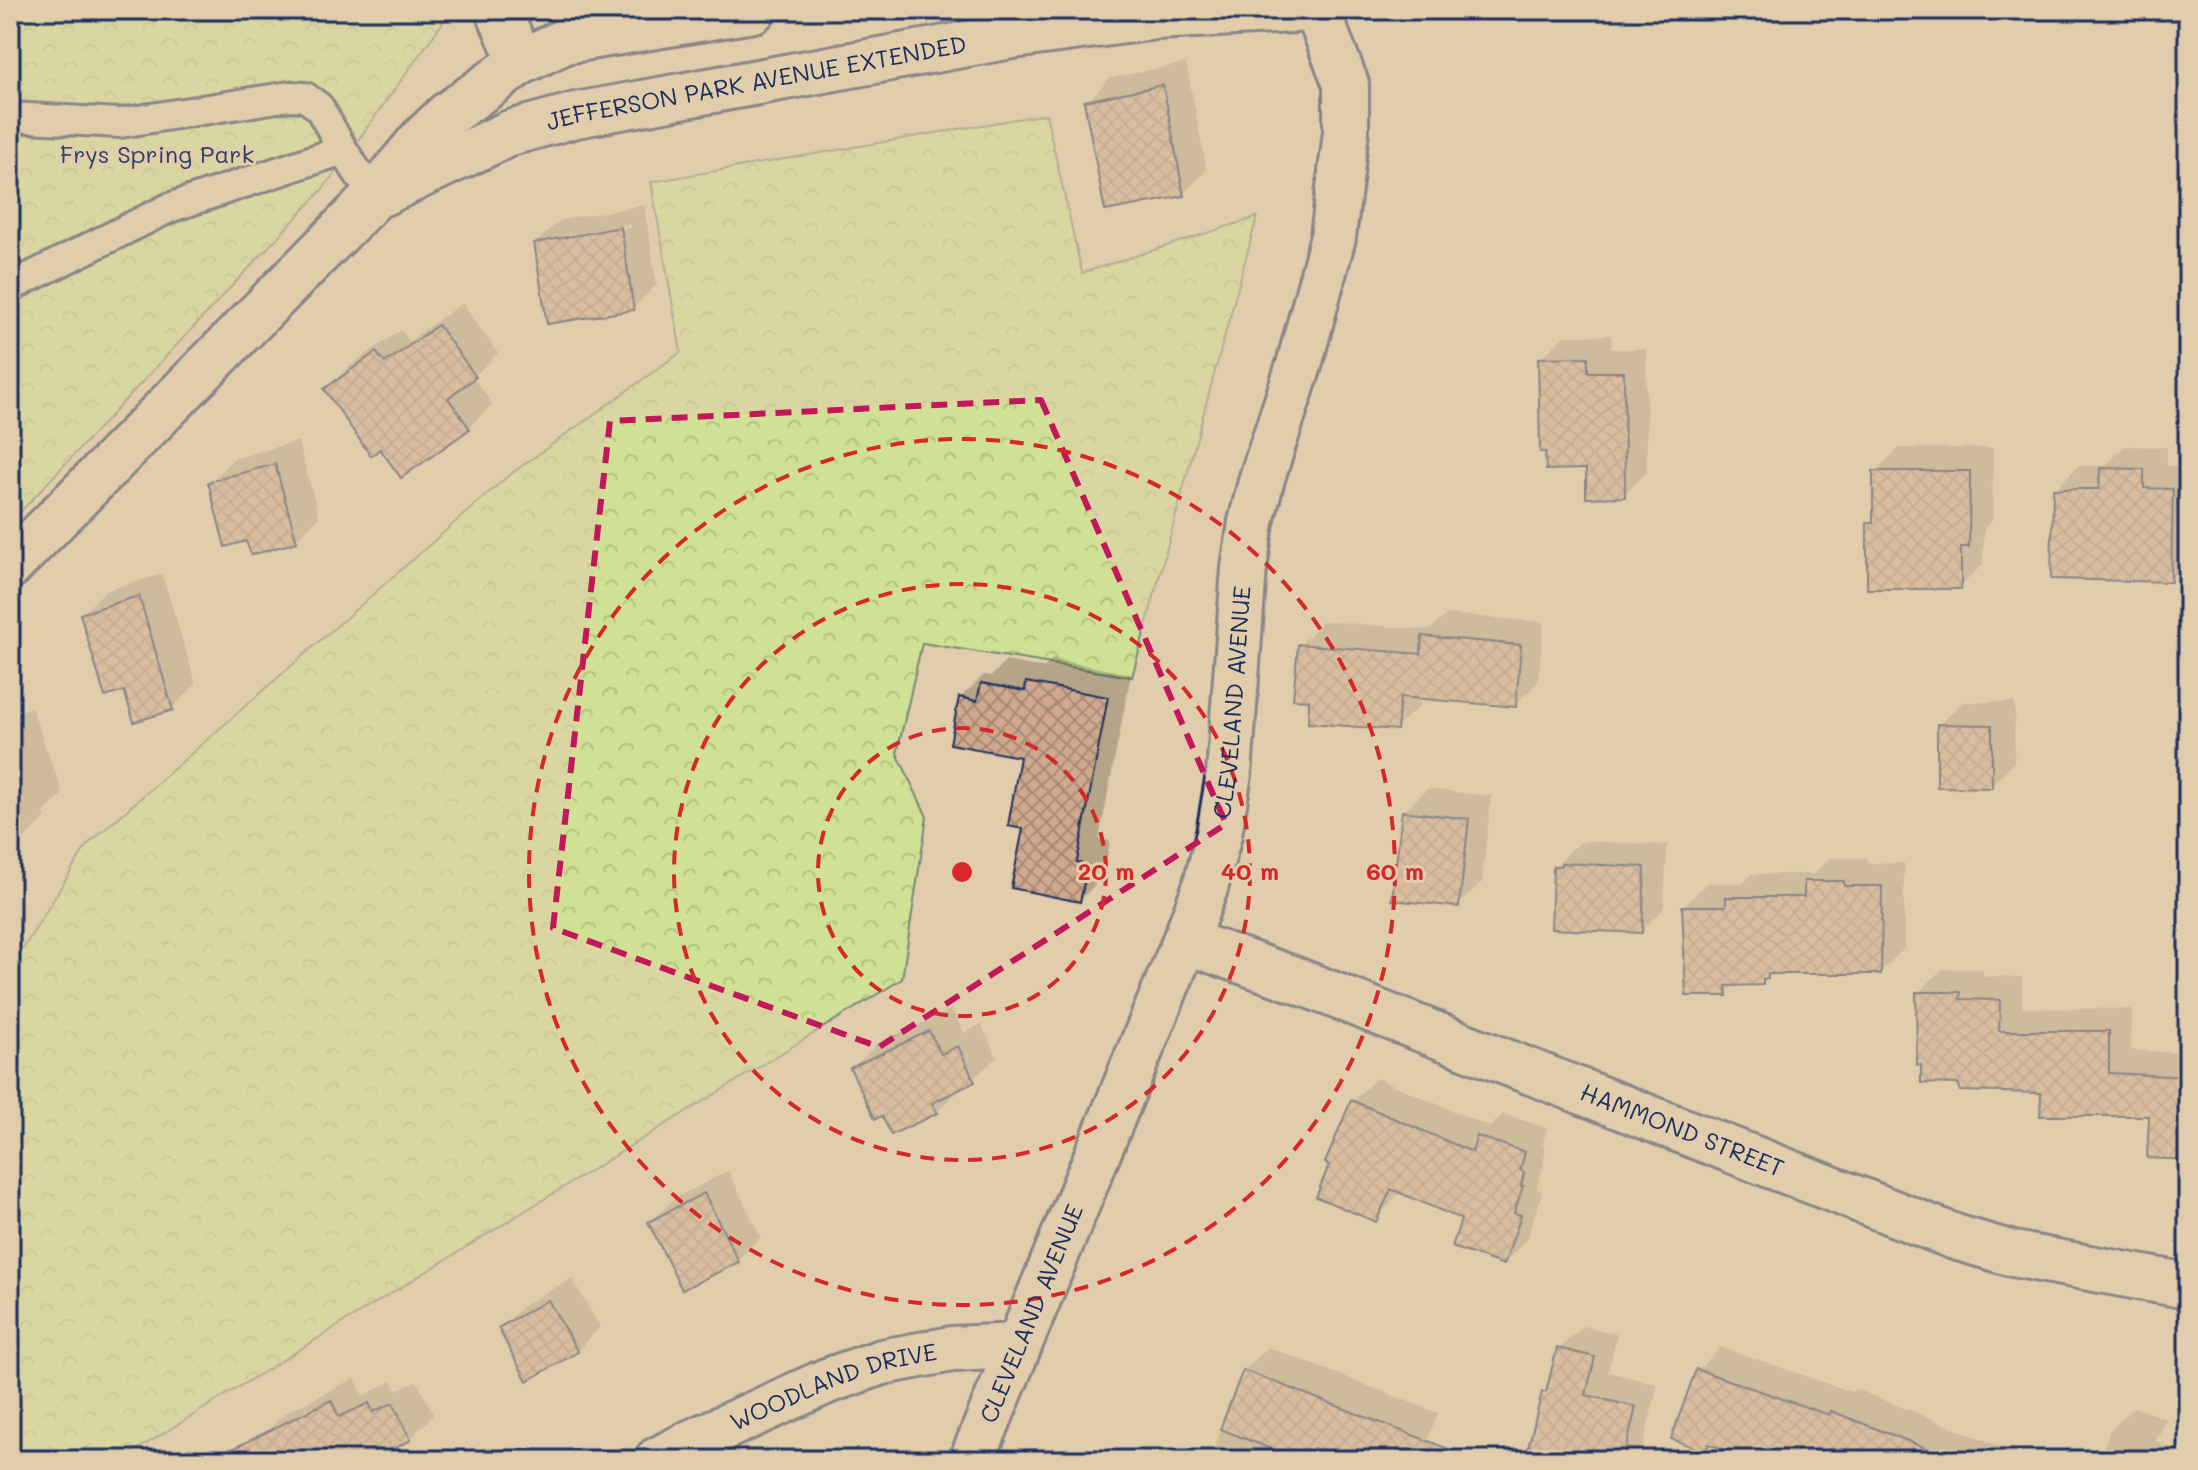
<svg xmlns="http://www.w3.org/2000/svg" width="2198" height="1470" font-family="Mali,sans-serif">
<style>
.forest{fill:url(#forest-crowns);stroke:#76887a;stroke-width:2}
.shadow{fill:#0003;fill-rule:evenodd}
.building{fill:url(#building-cross-hatch);stroke:#1b2f5e;stroke-width:2}
.lines{fill:none;stroke-linecap:round;stroke-linejoin:round}
.service-casing{stroke:#1b2f5e;stroke-width:34}
.minor-casing{stroke:#1b2f5e;stroke-width:50}
.tertiary-casing{stroke:#1b2f5e;stroke-width:50}
.service{stroke:#e1cdab;stroke-width:28}
.minor{stroke:#e1cdab;stroke-width:44}
.tertiary{stroke:#e1cdab;stroke-width:44}
.marked{fill:none;stroke:#c2185b;stroke-width:6;stroke-dasharray:16 10;stroke-linejoin:round}
.ring{fill:none;stroke:#d62828;stroke-width:4;stroke-dasharray:14 10}
.labels{text-anchor:middle;stroke-width:6;stroke-linejoin:round;paint-order:stroke}
.street-label{font-size:24px;fill:#1b2f5e;stroke:#e1cdab}
.park-label{font-size:24px;fill:#2d4164;stroke:#e1cdab}
.centre{fill:#d62828;stroke:#e1cdab;stroke-width:4}
.ring-label{font-size:24px;text-anchor:middle;font-weight:bold;fill:#d62828;stroke:#e1cdab;stroke-width:6;stroke-linejoin:round;paint-order:stroke}
</style>
<defs>
<pattern id="forest-crowns" width="20" height="18" patternUnits="userSpaceOnUse" patternTransform="scale(2)"><rect width="20" height="18" fill="#d0e195"/><path d="M2 6a3 3 0 1 1 6 0M12 15a3 3 0 1 1 6 0" fill="none" stroke="#b2c183"/></pattern>
<pattern id="building-cross-hatch" width="8" height="8" patternUnits="userSpaceOnUse" patternTransform="scale(2)"><rect width="8" height="8" fill="#cfa88e"/><path d="M0 0l8 8M0 8l8-8" fill="none" stroke="#a78977"/></pattern>
</defs>
<rect width="100%" height="100%" fill="#e1cdab"/>
<filter id="ink" filterUnits="userSpaceOnUse"><feTurbulence type="fractalNoise" baseFrequency=".0125" numOctaves="2"/><feDisplacementMap in="SourceGraphic" scale="16" xChannelSelector="R" yChannelSelector="G"/><feConvolveMatrix kernelMatrix="1 2 1 2 8 2 1 2 1" color-interpolation-filters="sRGB"/></filter>
<g filter="url(#ink)">
<g class="forest">
<path d="M10,10H445L443,22L322,190L10,523Z"/>
<path d="M1046,114L1082,273L1257,217L1132,677L922,643L897,753L927,817L902,979L125,1457L119,1460H10V970L87,845L508,476L681,352L651,182Z"/>
</g>
<g class="shadow">
<path d="M1186,63L1207,170L1183,194L1087,102L1110,78Z"/>
<path d="M644,205L657,284L633,308L536,243L560,220ZM631,224V228L560,240V236Z"/>
<path d="M462,303L498,353L473,377L492,404L469,428L381,446L326,389L350,366L401,330L409,341Z"/>
<path d="M1611,335V349H1646L1647,472L1624,495L1588,467L1540,359L1564,336Z"/>
<path d="M298,441L319,517L296,540L248,539L210,483L233,459Z"/>
<path d="M2125,446L2167,447V466H2188V562L2170,580L2055,490L2078,466H2105Z"/>
<path d="M1899,448H1993L1992,521L1984,529L1983,564L1960,587L1869,523L1875,517V471Z"/>
<path d="M162,574L196,684L172,708L126,689L82,614L105,591Z"/>
<path d="M1447,614L1544,622L1538,682L1515,705L1420,697V705L1396,728L1311,698L1300,645L1323,621L1430,630Z"/>
<path d="M1052,659L1131,674L1099,839L1110,841L1103,877L1080,900L1025,827L1022,756L960,698L984,675L991,676L1006,661L1044,668Z"/>
<path d="M1963,702H2015L2014,762L1991,786L1939,725Z"/>
<path d="M31,707L63,794L44,813L46,817L23,840L10,845V715Z"/>
<path d="M1427,789L1491,796L1482,882L1458,905L1403,812Z"/>
<path d="M1586,841L1667,845L1664,908L1641,931L1555,866L1579,843Z"/>
<path d="M1830,858H1867V863H1904V949L1880,972H1774L1762,983H1736L1726,994L1684,906L1707,883H1743L1752,874H1814Z"/>
<path d="M1942,969H1983V976L2022,977V1008L2132,1009L2131,1050L2188,1053V1158L2151,1114L2043,1091L1918,993Z"/>
<path d="M952,1009L964,1033L981,1024L997,1057L937,1111L853,1068L876,1045Z"/>
<path d="M1377,1078L1490,1127L1503,1114L1547,1128L1542,1147L1546,1149L1543,1162L1545,1163L1536,1189L1543,1191L1527,1239L1504,1263L1463,1218L1401,1191L1376,1220L1353,1101Z"/>
<path d="M728,1171L761,1237L738,1260L650,1222L674,1199Z"/>
<path d="M572,1278L600,1327L577,1351L500,1328L524,1305Z"/>
<path d="M1583,1326L1617,1334L1608,1372L1658,1384L1643,1447L1630,1460H1536L1544,1393L1550,1387L1559,1349Z"/>
<path d="M1268,1347L1438,1413L1420,1460H1306L1284,1452L1281,1460H1209L1244,1371Z"/>
<path d="M1721,1347L1852,1392L1856,1389L2035,1460H1759L1712,1443L1705,1450L1698,1370Z"/>
<path d="M355,1378L363,1396L392,1381L397,1390L417,1381L434,1415L410,1439L368,1460H274L262,1436L285,1413Z"/>
<path d="M2134,1407L2166,1419L2156,1441L2188,1454V1460H2099L2110,1430Z"/>
</g>
<g class="building">
<path d="M1163,85L1184,196L1105,211L1084,101Z"/>
<path d="M621,227L634,310L547,324L534,243Z"/>
<path d="M438,325L476,377L448,398L470,429L401,478L380,449L371,456L324,389L376,352L385,363Z"/>
<path d="M1588,357V372H1624L1625,497L1586,498V469L1546,470L1545,452H1540L1538,358Z"/>
<path d="M275,464L297,542L251,555L246,541L225,547L208,482Z"/>
<path d="M2100,468L2144,469V488L2173,489L2171,582L2051,579L2053,489H2099Z"/>
<path d="M1873,471H1970L1969,547H1961V589H1867V522H1873Z"/>
<path d="M139,596L173,710L134,722L124,691L105,697L80,614Z"/>
<path d="M1422,636L1521,645L1516,707L1400,697L1397,730L1308,723L1309,700L1293,699L1298,644L1421,654Z"/>
<path d="M1026,682L1108,697L1077,862L1088,865L1080,902L1011,888L1023,829L1008,826L1020,757L950,744L959,697L977,701L981,683L1025,691Z"/>
<path d="M1937,724L1992,725V788L1937,787Z"/>
<path d="M1402,811L1469,819L1459,907L1392,900Z"/>
<path d="M1561,863L1645,867L1642,933L1551,929L1553,866H1561Z"/>
<path d="M1804,881H1844V886H1882L1881,974H1768V979H1763V985L1726,986L1727,996H1686L1682,906H1726V897H1804Z"/>
<path d="M1916,992H1961L1960,999L2000,1000L1999,1031H2109V1073L2188,1077V1160L2147,1158L2149,1116H2040L2041,1093L1960,1091L1959,1084L1921,1083V1065H1917Z"/>
<path d="M929,1031L941,1054L958,1046L975,1082L932,1103L938,1113L891,1135L882,1116L875,1119L850,1068Z"/>
<path d="M1351,1100L1472,1152L1477,1136L1525,1152L1520,1170L1524,1172L1521,1186H1523L1514,1213L1521,1215L1504,1265L1452,1247L1461,1219L1391,1189L1376,1222L1316,1197L1329,1165L1325,1163Z"/>
<path d="M704,1193L739,1262L682,1290L648,1222Z"/>
<path d="M548,1300L578,1352L527,1381L498,1328Z"/>
<path d="M1557,1348L1595,1357L1586,1395L1636,1407L1623,1460H1525L1542,1392H1546Z"/>
<path d="M1696,1369L1829,1415L1831,1411L1949,1457V1460H1753L1709,1444L1706,1452L1671,1439Z"/>
<path d="M1243,1370L1470,1457L1469,1460H1300L1220,1429Z"/>
<path d="M331,1400L339,1417L369,1403L373,1412L393,1403L411,1440L372,1460H210Z"/>
</g>
<g class="lines">
<g class="service-casing">
<g id="service">
<path d="M10,117L120,123L290,96L305,97L319,107L343,150L374,197"/>
<path d="M10,287L169,208L343,150"/>
</g>
</g>
<g class="minor-casing">
<g id="minor">
<path d="M498,10L521,62"/>
<path id="s1" d="M1185,941L1293,979L1955,1237L2013,1254L2188,1286"/>
<path id="s2" d="M657,1460L692,1442L827,1381L882,1362L952,1349L1018,1346"/>
</g>
</g>
<g class="tertiary-casing">
<g id="tertiary">
<path id="s3" d="M383,193L510,133L576,115L1006,37L1155,17L1296,10"/>
<path d="M10,566L374,197L421,140L447,115L521,62L565,41L753,10"/>
<path id="s4" d="M972,1460L1185,941L1205,888L1219,834L1229,774L1244,568L1251,522L1262,478L1299,365L1333,237L1346,132V84L1317,10"/>
</g>
</g>
<use href="#service" class="service"/>
<use href="#minor" class="minor"/>
<use href="#tertiary" class="tertiary"/>
</g>
</g>
<path d="M0 0H2198V1470H0ZM1041,400L1226,824L879,1047L553,928L610,421Z" fill="#e1cdab" fill-opacity=".55" fill-rule="evenodd"/>
<path class="marked" d="M1041,400L1226,824L879,1047L553,928L610,421Z"/>
<g class="ring">
<circle cx="962" cy="872" r="144"/>
<circle cx="962" cy="872" r="288"/>
<circle cx="962" cy="872" r="433"/>
</g>
<g class="labels">
<g class="street-label">
<text dy="8" stroke="none"><textPath href="#s3" startOffset="392">JEFFERSON PARK AVENUE EXTENDED</textPath></text>
<text dy="8" stroke="none"><textPath href="#s4" startOffset="806">CLEVELAND AVENUE</textPath></text>
<text dy="8" stroke="none"><textPath href="#s1" startOffset="532">HAMMOND STREET</textPath></text>
<text dy="8" stroke="none"><textPath href="#s4" startOffset="158">CLEVELAND AVENUE</textPath></text>
<text dy="8" stroke="none"><textPath href="#s2" startOffset="192">WOODLAND DRIVE</textPath></text>
</g>
<g class="park-label">
<text x="157" y="163">Frys Spring Park</text>
</g>
</g>
<circle cx="962" cy="872" r="12" class="centre"/>
<g class="ring-label">
<text x="1106" y="880">20 m</text>
<text x="1250" y="880">40 m</text>
<text x="1395" y="880">60 m</text>
</g>
<rect width="2198" height="1470" fill="none" stroke="#e1cdab" stroke-width="40"/>
<rect x="20" y="20" width="2158" height="1430" fill="none" stroke="#1b2f5e" stroke-width="3" filter="url(#ink)"/>
</svg>
